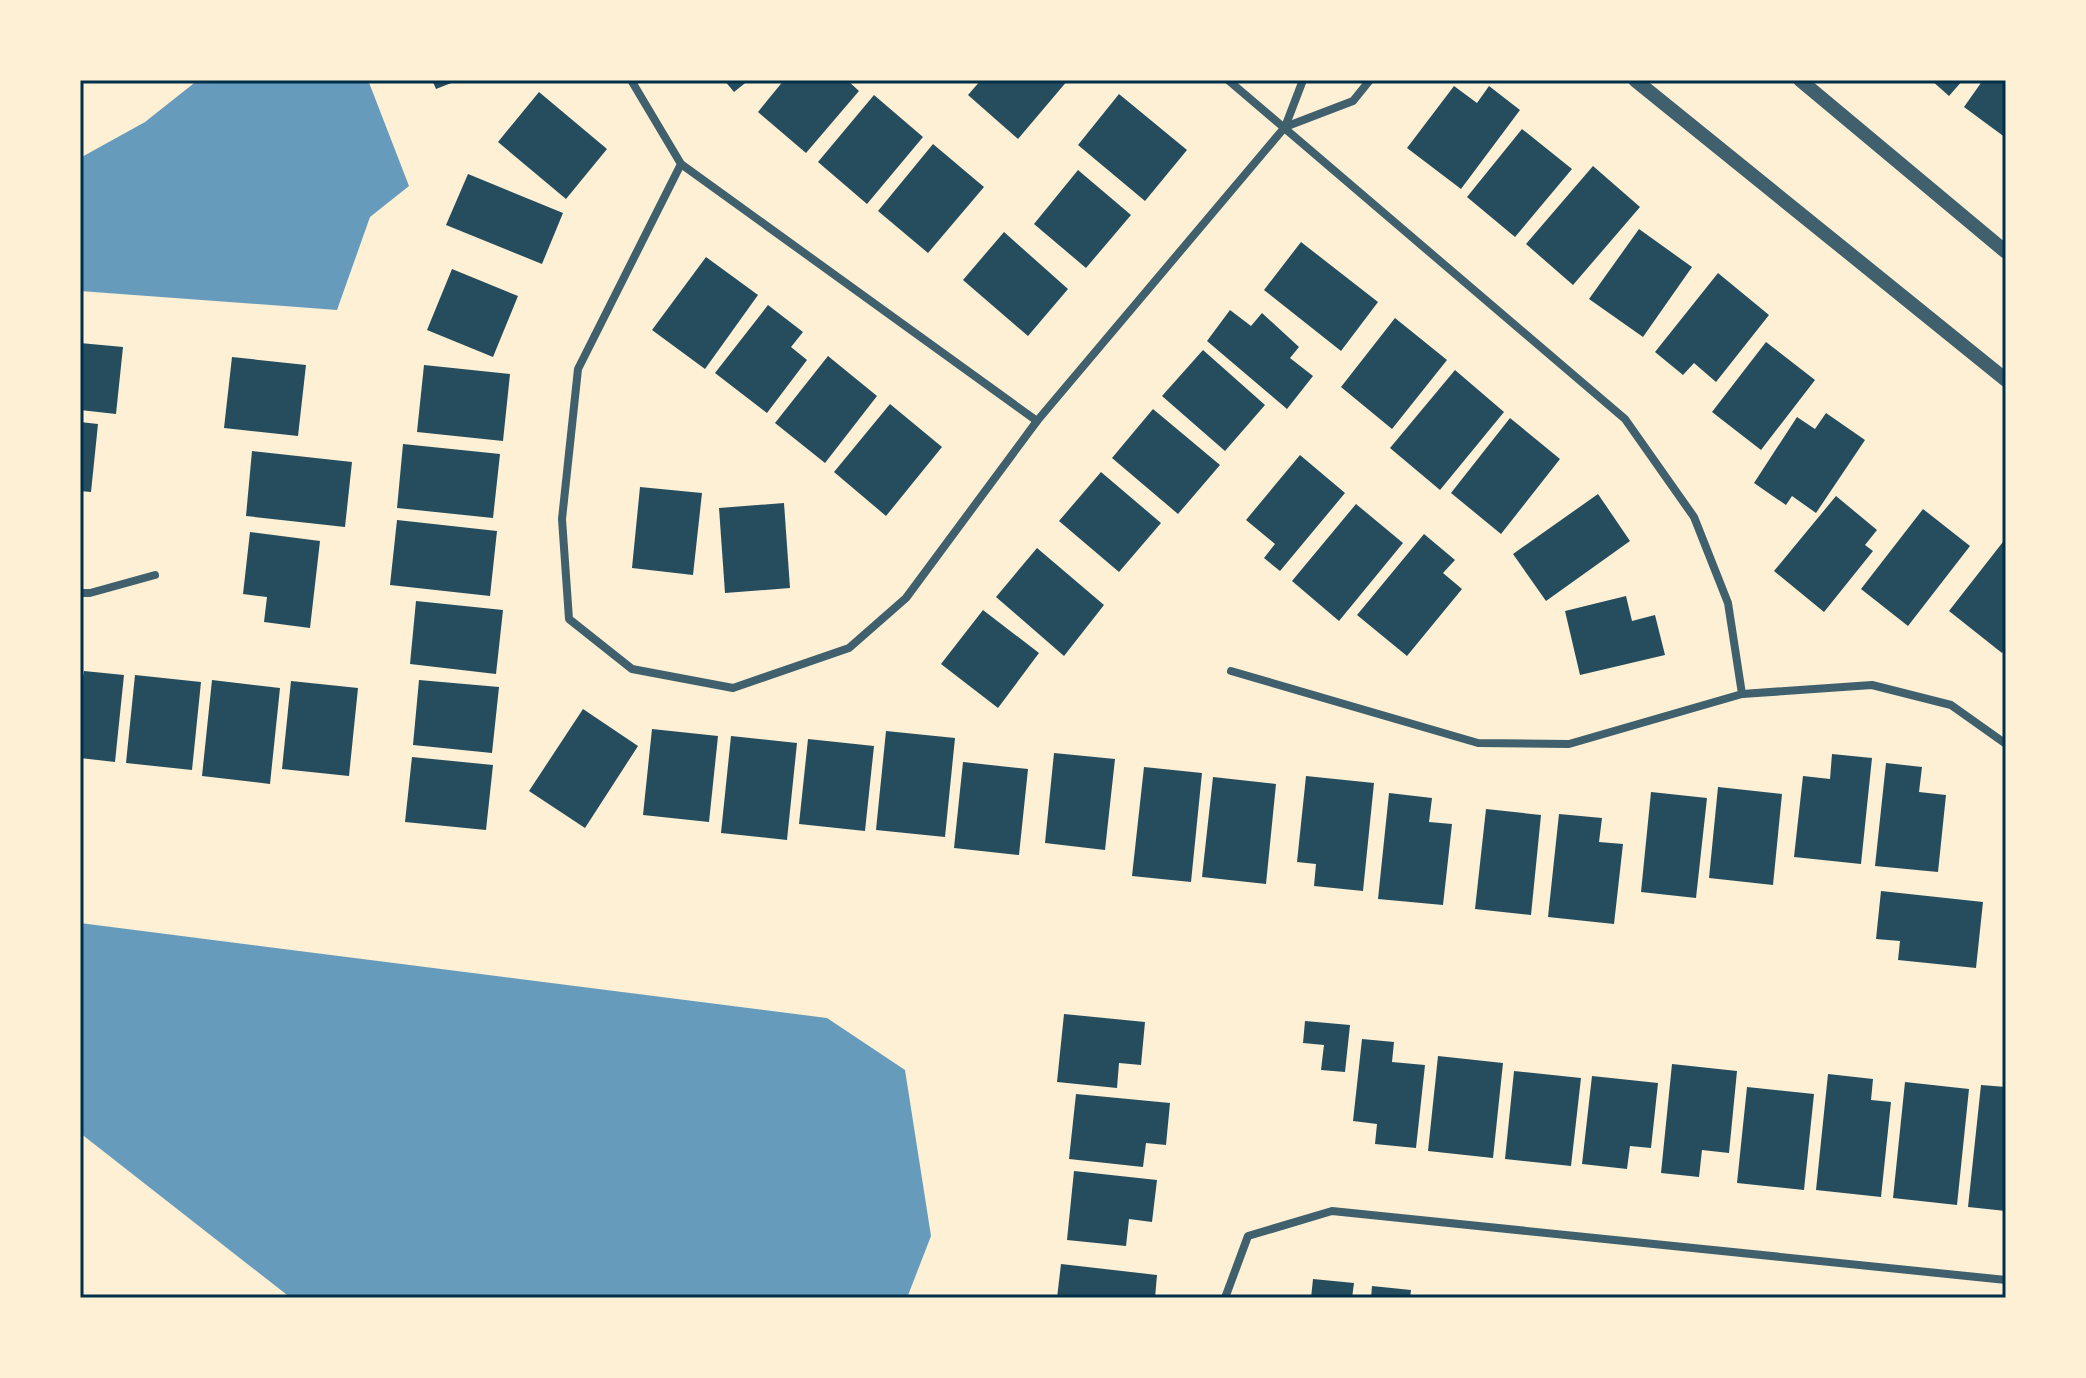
<svg xmlns="http://www.w3.org/2000/svg" width="2086" height="1378" font-family="'Crimson Pro',serif">
<style>
.water{fill:#669bbc}
.building{fill:#264d5e}
.lines{fill:none;stroke-linecap:round;stroke-linejoin:round}
.minor{stroke:#3f606c;stroke-width:8}
.tertiary{stroke:#3f606c;stroke-width:14}
.neatline{fill:none;stroke:#003049;stroke-width:3}
</style>
<rect width="100%" height="100%" fill="#fdf0d5"/>
<g class="water">
<path d="M198,80H368L409,186L370,217L337,310L80,291V158L145,122Z"/>
<path d="M80,923L827,1018L905,1070L931,1236L907,1298H291L80,1133Z"/>
</g>
<g class="building">
<path d="M432,80H459L436,89Z"/>
<path d="M724,80H749L734,92Z"/>
<path d="M784,80H847L859,91L806,153L758,112Z"/>
<path d="M981,80H1068L1018,139L968,95Z"/>
<path d="M1931,80H1963L1949,96Z"/>
<path d="M1983,80H2006V138L1964,107Z"/>
<path d="M1454,86L1477,103L1489,86L1520,110L1461,189L1407,148Z"/>
<path d="M539,92L607,149L566,199L498,142Z"/>
<path d="M1119,94L1187,150L1145,201L1078,145Z"/>
<path d="M874,95L923,137L867,204L818,162Z"/>
<path d="M1522,129L1572,169L1515,237L1467,197Z"/>
<path d="M933,144L984,187L928,253L878,211Z"/>
<path d="M1593,166L1640,207L1573,285L1526,244Z"/>
<path d="M1078,170L1131,215L1086,268L1034,224Z"/>
<path d="M468,174L563,213L542,264L446,225Z"/>
<path d="M1639,229L1692,267L1643,337L1589,299Z"/>
<path d="M1004,232L1068,289L1028,336L963,280Z"/>
<path d="M1301,242L1378,302L1341,351L1264,290Z"/>
<path d="M706,257L758,295L705,369L652,330Z"/>
<path d="M452,269L518,296L493,357L427,330Z"/>
<path d="M1718,273L1769,315L1716,382L1694,363L1683,375L1655,352Z"/>
<path d="M768,305L803,332L791,347L807,360L767,413L715,373Z"/>
<path d="M1230,310L1251,326L1262,313L1299,347L1290,358L1313,376L1287,409L1207,341Z"/>
<path d="M1395,318L1447,360L1392,429L1341,387Z"/>
<path d="M1766,342L1815,380L1761,450L1712,412Z"/>
<path d="M80,343L123,347L116,414L80,410Z"/>
<path d="M1203,350L1265,405L1225,451L1162,396Z"/>
<path d="M828,356L877,396L825,463L775,423Z"/>
<path d="M232,357L306,365L298,436L224,428Z"/>
<path d="M424,365L510,374L503,441L417,432Z"/>
<path d="M1455,370L1504,412L1440,490L1390,448Z"/>
<path d="M890,404L942,447L886,516L834,472Z"/>
<path d="M1153,409L1220,465L1178,514L1112,458Z"/>
<path d="M1826,413L1865,440L1816,513L1792,496L1786,505L1754,483L1797,417L1815,429Z"/>
<path d="M1510,418L1560,459L1501,534L1451,493Z"/>
<path d="M80,422L98,424L91,492L80,491Z"/>
<path d="M403,444L500,454L493,518L397,508Z"/>
<path d="M252,451L352,462L345,527L246,516Z"/>
<path d="M1300,455L1345,493L1280,571L1264,558L1275,544L1246,520Z"/>
<path d="M1101,472L1161,523L1119,572L1059,521Z"/>
<path d="M640,487L702,493L693,575L632,568Z"/>
<path d="M1598,494L1630,541L1546,601L1513,554Z"/>
<path d="M1836,496L1877,530L1865,545L1873,551L1824,612L1774,571Z"/>
<path d="M784,503L790,588L725,593L719,508Z"/>
<path d="M1356,504L1403,543L1339,621L1292,581Z"/>
<path d="M1923,509L1970,546L1908,626L1861,589Z"/>
<path d="M397,520L497,531L490,596L390,585Z"/>
<path d="M250,532L320,541L310,628L264,622L267,597L243,594Z"/>
<path d="M1424,534L1455,560L1443,573L1462,589L1407,656L1357,615Z"/>
<path d="M2006,538V648L2002,653L1949,611Z"/>
<path d="M1037,548L1104,605L1064,656L996,597Z"/>
<path d="M1626,596L1632,621L1655,615L1665,655L1580,675L1565,611Z"/>
<path d="M416,601L503,610L496,674L410,664Z"/>
<path d="M983,610L1039,653L998,708L941,664Z"/>
<path d="M84,671L124,675L115,762L80,758V693Z"/>
<path d="M135,675L201,682L192,770L126,763Z"/>
<path d="M212,680L280,688L270,784L202,776Z"/>
<path d="M419,680L499,687L492,753L413,745Z"/>
<path d="M291,681L358,688L349,776L282,769Z"/>
<path d="M583,709L638,746L585,828L529,791Z"/>
<path d="M652,729L718,736L709,822L643,815Z"/>
<path d="M886,731L955,738L945,837L876,830Z"/>
<path d="M731,736L797,743L787,840L721,833Z"/>
<path d="M808,739L874,746L865,831L799,824Z"/>
<path d="M1054,753L1115,759L1105,850L1045,843Z"/>
<path d="M1832,754L1872,758L1861,864L1794,857L1803,776L1830,779Z"/>
<path d="M412,757L493,765L486,830L405,822Z"/>
<path d="M963,762L1028,769L1019,855L954,848Z"/>
<path d="M1886,763L1922,767L1919,792L1946,795L1938,872L1875,866Z"/>
<path d="M1144,767L1202,773L1191,882L1132,876Z"/>
<path d="M1306,776L1374,783L1363,891L1314,886L1316,864L1297,862Z"/>
<path d="M1213,777L1276,784L1266,884L1202,877Z"/>
<path d="M1718,787L1782,794L1773,885L1709,878Z"/>
<path d="M1651,792L1707,798L1696,898L1641,892Z"/>
<path d="M1389,793L1432,798L1429,822L1452,824L1443,905L1378,899Z"/>
<path d="M1486,809L1541,815L1531,915L1475,909Z"/>
<path d="M1559,814L1602,818L1599,842L1623,844L1614,924L1548,917Z"/>
<path d="M1881,891L1983,902L1976,968L1898,960L1900,941L1876,939Z"/>
<path d="M1064,1014L1145,1022L1141,1065L1119,1063L1117,1088L1057,1082Z"/>
<path d="M1305,1021L1350,1025L1345,1072L1321,1070L1324,1045L1303,1043Z"/>
<path d="M1362,1039L1394,1042L1392,1062L1425,1065L1416,1148L1375,1144L1377,1124L1353,1121Z"/>
<path d="M1438,1056L1503,1063L1493,1158L1428,1151Z"/>
<path d="M1672,1064L1737,1071L1729,1153L1702,1150L1699,1177L1661,1173Z"/>
<path d="M1514,1071L1581,1078L1571,1166L1505,1159Z"/>
<path d="M1828,1074L1873,1079L1871,1100L1891,1102L1881,1197L1816,1190Z"/>
<path d="M1592,1076L1658,1083L1651,1148L1630,1146L1627,1169L1582,1164Z"/>
<path d="M1905,1082L1969,1089L1957,1205L1893,1198Z"/>
<path d="M1981,1085L2006,1087V1211L1968,1207Z"/>
<path d="M1747,1087L1814,1094L1804,1190L1737,1183Z"/>
<path d="M1076,1094L1170,1103L1166,1145L1146,1143L1143,1167L1069,1159Z"/>
<path d="M1074,1171L1157,1180L1152,1222L1129,1219L1126,1246L1067,1240Z"/>
<path d="M1061,1264L1157,1275L1155,1298H1057Z"/>
<path d="M1313,1279L1354,1283L1352,1298H1311Z"/>
<path d="M1372,1286L1411,1290L1410,1298H1371Z"/>
</g>
<g class="lines">
<g class="minor">
<path d="M631,80L681,164L1037,421"/>
<path d="M1228,80L1625,419L1694,517L1728,603L1742,694"/>
<path d="M1285,127L1353,101L1370,80"/>
<path d="M681,164L578,369L562,519L569,619L632,669L733,688L849,648L906,598L1037,421L1285,127L1303,80"/>
<path d="M80,593H90L155,575"/>
<path d="M1231,671L1478,743L1569,744L1742,694L1872,685L1951,705L2006,744"/>
<path d="M1225,1298L1248,1236L1332,1211L2006,1280"/>
</g>
<g class="tertiary">
<path d="M1635,80L2006,380"/>
<path d="M1800,80L2006,252"/>
</g>
</g>
<rect width="2086" height="1378" fill="none" stroke="#fdf0d5" stroke-width="164"/>
<rect x="82" y="82" width="1922" height="1214" class="neatline"/>
</svg>
